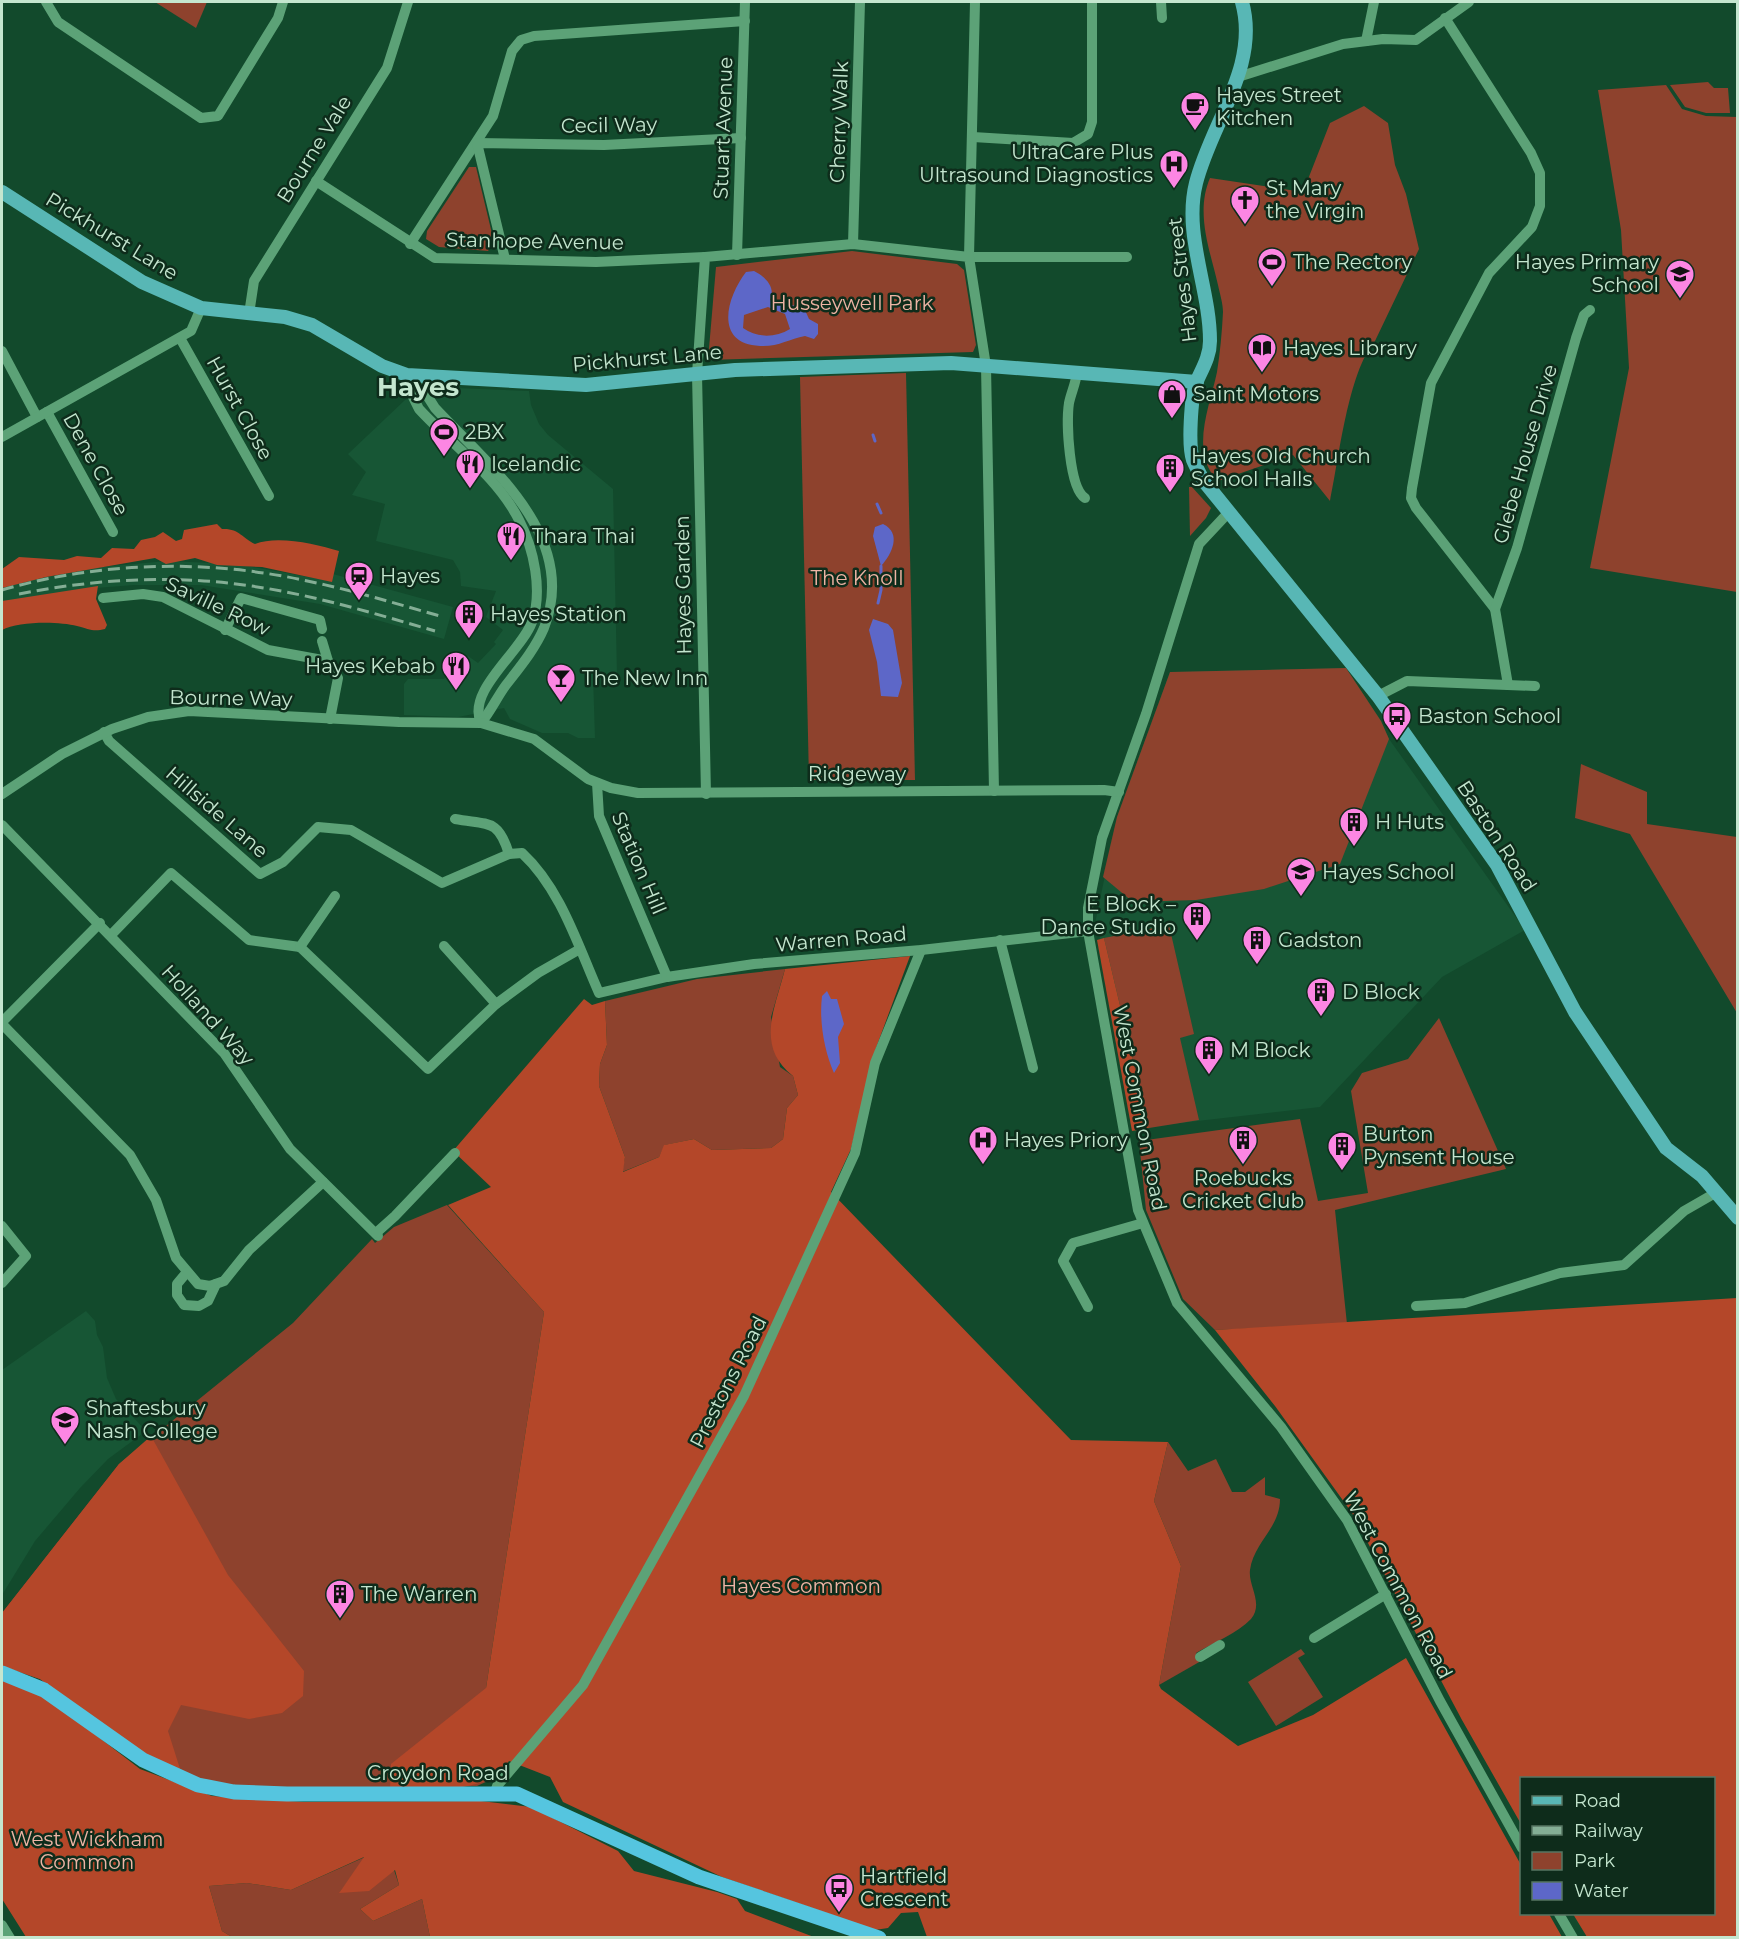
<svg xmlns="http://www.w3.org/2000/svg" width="1739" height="1939" font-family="Montserrat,sans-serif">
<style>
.built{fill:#175635}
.green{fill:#8e422d}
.forest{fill:#b44729}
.water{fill:#5d67c8;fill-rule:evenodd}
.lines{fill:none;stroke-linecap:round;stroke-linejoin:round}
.stream{stroke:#5d67c8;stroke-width:3}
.minor{stroke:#5ca277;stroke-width:10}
.major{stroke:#58b7b5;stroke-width:14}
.highway{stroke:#55c5df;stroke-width:15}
.rail{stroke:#84ae95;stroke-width:3;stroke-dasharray:12 6;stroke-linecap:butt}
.labels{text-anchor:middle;stroke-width:5;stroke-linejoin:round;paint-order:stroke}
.poi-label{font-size:20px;fill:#c4e6cf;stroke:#0e2c1b;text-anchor:start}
.street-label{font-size:20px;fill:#c4e6cf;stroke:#0e2c1b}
.park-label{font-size:20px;fill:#eeb4a4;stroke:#0e2c1b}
.district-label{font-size:26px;font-weight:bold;fill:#c4e6cf;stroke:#0e2c1b}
</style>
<rect width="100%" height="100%" fill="#124a2c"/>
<g class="built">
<path d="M456,388L529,391L531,405L539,424L548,435L613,489L617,675H593L595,738H578L568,733H542L510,719L504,708L458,717L404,715V684L408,679H444L468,656L478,663L496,644L494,642L503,630L486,617L496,591L461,586L460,572L453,560L376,541L385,504L352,495L366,472L348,454L405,400Z"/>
<path d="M167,561L235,564L331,581L333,574L453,607L444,639L320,604L201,585H134L96,588L2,603V586L90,568Z"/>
<path d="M1346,668L1381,721L1389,739L1525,930L1442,977L1320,1107L1136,1128L1096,919L1117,817L1170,672Z"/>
<path d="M86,1311L95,1321L97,1335L103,1347L107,1378L116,1399L146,1431L108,1459L80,1488L35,1541L2,1595V1370Z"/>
</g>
<g class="green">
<path d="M155,2H207L196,28Z"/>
<path d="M1708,82L1714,88H1728L1730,113H1706L1685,107L1670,85Z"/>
<path d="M1666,85L1682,109L1706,116L1737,117V592L1590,568L1629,368L1621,230L1598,90Z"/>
<path d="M1364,106L1388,123L1395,165L1406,194L1419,249L1375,341C1348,372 1339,459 1330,501L1293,455L1218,481C1189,452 1210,406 1217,372C1220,353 1222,332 1223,312C1223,304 1220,294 1218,285C1210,250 1195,213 1210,178L1303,192L1330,123Z"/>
<path d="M469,167H476L494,242L488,251L439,247L426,239L427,231Z"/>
<path d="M852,251L957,264L964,270L976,345L973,352L708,360L716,267Z"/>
<path d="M906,373L915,780H809L800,377Z"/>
<path d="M1189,487H1192L1211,508L1206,518L1190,536Z"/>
<path d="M1346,668L1381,721L1389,739L1340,864L1264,889L1196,900L1133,902L1103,877L1117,817L1170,672Z"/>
<path d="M1581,764L1647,792V824L1737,837V1013L1630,834L1575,818Z"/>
<path d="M1169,925L1194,1034L1180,1038L1199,1120L1149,1128L1104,938Z"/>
<path d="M785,969L771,1017L780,1067L793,1076L798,1095L787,1108L783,1139L771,1148L712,1150L694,1139L665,1145L659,1157L622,1172L625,1157L599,1086L600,1064L607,1045L605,1001L697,979Z"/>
<path d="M1439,1018L1506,1169L1335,1210L1347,1324L1215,1330L1183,1299L1146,1210L1139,1141L1300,1119L1318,1201L1368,1193L1351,1091L1362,1073L1408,1059Z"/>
<path d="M447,1205L544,1312L486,1688L490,1780L477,1786L303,1790L213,1785L147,1758L40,1679L2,1666V1613L119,1464L293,1323L372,1239L375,1243L394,1227Z"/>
<path d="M1168,1442L1188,1471L1216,1459L1232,1492H1245L1265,1477V1495L1280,1499C1280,1528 1254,1542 1250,1570C1248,1586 1264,1603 1251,1619C1238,1633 1213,1643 1196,1653L1201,1661L1159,1685L1181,1566L1154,1501Z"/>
<path d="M1301,1649L1305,1654L1298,1658L1323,1697L1276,1726L1248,1682Z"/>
<path d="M365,1857L340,1892L394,1870L399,1885L360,1909L373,1921L422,1899L430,1937H232L222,1931L209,1886L247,1883L291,1890Z"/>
</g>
<g class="forest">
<path d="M217,524L222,529C239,528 242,538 255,544C277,535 316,544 339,551L332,582L262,567L217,565L195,558L166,564L155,558L46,577L2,588V569L19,557L64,560L77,556L101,558L112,548L134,549L141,540L155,537L163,532L176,541L182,539L184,530Z"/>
<path d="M98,586L96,599L107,625L105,629C93,632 89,629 77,626C59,621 18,621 2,630V601Z"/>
<path d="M1104,938L1149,1128L1132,1131L1097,940Z"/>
<path d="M910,956L876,1048L851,1149L831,1192L1071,1440L1168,1442L1154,1501L1181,1566L1159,1685L1161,1689L1238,1746L1313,1715L1406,1658L1521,1865L1522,1914H1549L1562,1937H927L918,1912L901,1913L888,1928L875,1930L722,1877L563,1802L550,1777L509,1761C485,1797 429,1788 390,1789L391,1764L486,1688L544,1312L448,1205L491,1187L453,1151L584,999L592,1005L605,1001L607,1045L600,1064L599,1086L625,1157L623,1172L659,1157L664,1145L694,1139L712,1150L771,1148L783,1139L787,1108L798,1095L793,1076C755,1046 775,1009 785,969Z"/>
<path d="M1737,1298V1937H1587L1573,1914H1714V1778H1522L1521,1824L1462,1720L1352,1513L1275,1406L1215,1330Z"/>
<path d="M151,1436L228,1575L304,1671L303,1696L282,1713L249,1719L181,1705L168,1731L181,1772L147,1758L40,1679L2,1666V1613L119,1464Z"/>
<path d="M2,1675L36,1689L140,1769L212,1796L304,1802L481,1801L531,1807L618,1851L634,1871L717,1892L737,1899L745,1911L814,1937H430L422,1899L373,1921L360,1909L399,1885L395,1870L369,1891L339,1893L364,1857L291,1890L247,1883L209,1886L222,1931L232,1937H26L2,1899Z"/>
</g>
<g class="water">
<path d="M754,271C766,277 776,288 770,300L804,308L809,319L818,324V334L814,339L805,336C789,339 778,347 760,346C714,344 726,298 746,272ZM768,307L785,314L790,329C775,338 757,338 743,328L744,315Z"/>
<path d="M883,524C902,533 892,554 881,566L873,536L875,527Z"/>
<path d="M873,619L888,624L893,630L902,683L898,697L881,696L877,662L869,630Z"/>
<path d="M827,991L831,999H837L844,1024L838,1037L840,1063L834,1073C824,1050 819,1021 822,996Z"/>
</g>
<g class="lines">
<g class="stream">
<path d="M873,435L875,441"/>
<path d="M877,504L881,513"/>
<path d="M878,603L881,590V566"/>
</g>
<g class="minor">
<path d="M46,2L58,22L201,118L218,116L278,18L283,2"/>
<path d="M975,2L969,257H1127"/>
<path d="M1161,2L1162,18"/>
<path d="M1445,18L1531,153L1540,173V206L1532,227L1489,273L1431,383L1412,488L1411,498L1416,508L1495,609L1508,685"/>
<path d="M1366,41L1374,2"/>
<path d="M1238,77L1343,44L1383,39L1416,40L1469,2"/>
<path d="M973,137L1073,143L1088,134L1092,122V2"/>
<path d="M316,181L435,258L596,262L705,257"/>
<path d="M410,244L493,116L512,51L521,40L534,36L745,21"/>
<path d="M853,244L860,2"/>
<path d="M737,255L745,2"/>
<path d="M505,259L477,143L604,145L741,138"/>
<path d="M249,314L254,281L387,68L408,2"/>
<path d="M180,338L269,496"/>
<path d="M2,351L37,417"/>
<path d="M1077,372C1076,383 1071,393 1069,403C1066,422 1069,488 1085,498"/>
<path d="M407,375L413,397L419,409C452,445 497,476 519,520C534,549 543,591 532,622C521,652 466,691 481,723"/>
<path d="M426,377L428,397L435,408C489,466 580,537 544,628C535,649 520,667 506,685C497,697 491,711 481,723"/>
<path d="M47,412L113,532"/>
<path d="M2,437L191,331L201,308"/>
<path d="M1229,512L1199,544L1146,714L1102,838L1088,908V931L1138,1210L1177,1303L1281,1427L1347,1520L1440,1701L1522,1848"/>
<path d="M103,598L143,594L163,597L268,650L328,661L338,678L330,719"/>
<path d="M1495,609L1517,548L1576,338L1584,315L1590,310"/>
<path d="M225,630L241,598L320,620L322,629"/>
<path d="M322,641L328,661"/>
<path d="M1378,696L1407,681L1535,686"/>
<path d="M104,732L109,741L260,874L283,862L318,827L351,830L442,883L509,854L522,853C561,889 578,946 599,993L667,977L754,964L921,950L1088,931"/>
<path d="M597,783L599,816L667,977"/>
<path d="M2,794L62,754L112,729L148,717L189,711L399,722L481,723L534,739L588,779L611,788L638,793L1104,790L1119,792"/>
<path d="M706,794L697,374L705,257L853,244L969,257L986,366L994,791"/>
<path d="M455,819C488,825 498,818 509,854"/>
<path d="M2,825L224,1053L290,1149L378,1236"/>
<path d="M111,935L171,873L249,940L300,947"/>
<path d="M1000,940L1033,1068"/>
<path d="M444,946L496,1004"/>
<path d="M300,947L428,1069L496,1004L538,973L580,949"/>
<path d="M300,947L335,896"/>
<path d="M2,1022L100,923"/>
<path d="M2,1024L130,1155L156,1200L176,1258L198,1284L210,1286L224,1281L249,1250L323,1182"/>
<path d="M2,1226L26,1256L2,1283"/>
<path d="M376,1233L395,1216L455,1153"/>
<path d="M187,1272L177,1284V1295L184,1305L199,1306L208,1301L216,1284"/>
<path d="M1416,1306L1465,1303L1560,1273L1624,1265L1684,1211L1717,1192"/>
<path d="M1088,1307L1063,1261L1073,1243L1143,1223"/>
<path d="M1314,1638L1386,1594"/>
<path d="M1200,1657L1220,1645"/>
<path d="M495,1792L497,1786L583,1685L744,1396L855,1153L875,1063L921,950"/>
<path d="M1559,1914L1573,1938"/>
<path d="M2,1925L10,1938"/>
</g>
<g class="major">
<path d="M1242,2C1260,66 1211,123 1196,183C1183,235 1210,288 1210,341C1210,357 1202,369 1196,383C1191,398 1188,445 1193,460C1196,467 1200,474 1203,480L1378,696L1497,865L1575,1012L1666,1148L1702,1176L1738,1218"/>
<path d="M2,192L142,282L201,308L285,317L312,325L382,366L407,375L586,385L735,370L951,363L1197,382"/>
</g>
<path class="highway" d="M2,1673L44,1690L143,1760L198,1785L234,1792L287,1794H517L699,1877L879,1938"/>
<g class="rail">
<path d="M2,590C102,561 211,559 312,582C355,591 397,604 440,616"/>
<path d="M19,594C90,580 164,575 236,584C304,592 369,612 435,631"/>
</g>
</g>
<defs>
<g id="cafe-pin" transform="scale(1.5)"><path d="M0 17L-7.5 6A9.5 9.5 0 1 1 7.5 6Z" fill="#fc86e3" stroke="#0e2c1b"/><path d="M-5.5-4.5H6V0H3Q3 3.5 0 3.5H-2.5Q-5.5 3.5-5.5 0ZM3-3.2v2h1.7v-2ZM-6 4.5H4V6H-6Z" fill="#111"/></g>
<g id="hospital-pin" transform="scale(1.5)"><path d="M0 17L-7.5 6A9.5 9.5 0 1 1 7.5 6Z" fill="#fc86e3" stroke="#0e2c1b"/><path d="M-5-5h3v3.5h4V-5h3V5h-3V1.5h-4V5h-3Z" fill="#111"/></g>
<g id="church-pin" transform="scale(1.5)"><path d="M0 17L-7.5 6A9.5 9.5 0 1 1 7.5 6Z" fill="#fc86e3" stroke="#0e2c1b"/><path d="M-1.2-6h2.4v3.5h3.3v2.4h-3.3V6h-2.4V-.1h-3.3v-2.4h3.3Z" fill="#111"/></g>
<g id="stadium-pin" transform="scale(1.5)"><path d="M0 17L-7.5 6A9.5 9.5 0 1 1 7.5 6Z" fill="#fc86e3" stroke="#0e2c1b"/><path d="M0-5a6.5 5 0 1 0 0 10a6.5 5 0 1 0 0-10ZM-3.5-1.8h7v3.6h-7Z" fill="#111"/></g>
<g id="school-pin" transform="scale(1.5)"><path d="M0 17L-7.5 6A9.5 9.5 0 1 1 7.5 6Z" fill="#fc86e3" stroke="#0e2c1b"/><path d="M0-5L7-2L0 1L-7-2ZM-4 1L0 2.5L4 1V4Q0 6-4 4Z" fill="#111"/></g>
<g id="library-pin" transform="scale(1.5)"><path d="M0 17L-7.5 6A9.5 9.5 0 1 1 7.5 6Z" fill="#fc86e3" stroke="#0e2c1b"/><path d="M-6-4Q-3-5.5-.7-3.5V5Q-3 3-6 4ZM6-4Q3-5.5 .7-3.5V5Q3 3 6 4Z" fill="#111"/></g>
<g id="shop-pin" transform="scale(1.5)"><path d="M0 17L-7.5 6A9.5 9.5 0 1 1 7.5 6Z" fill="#fc86e3" stroke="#0e2c1b"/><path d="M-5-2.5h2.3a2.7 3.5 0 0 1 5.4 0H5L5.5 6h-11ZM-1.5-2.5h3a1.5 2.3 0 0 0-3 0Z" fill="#111"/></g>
<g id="restaurant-pin" transform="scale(1.5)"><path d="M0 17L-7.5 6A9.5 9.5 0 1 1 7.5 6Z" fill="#fc86e3" stroke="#0e2c1b"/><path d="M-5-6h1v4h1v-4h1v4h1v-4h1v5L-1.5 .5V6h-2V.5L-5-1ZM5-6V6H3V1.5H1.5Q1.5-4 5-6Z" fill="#111"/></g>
<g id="building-pin" transform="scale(1.5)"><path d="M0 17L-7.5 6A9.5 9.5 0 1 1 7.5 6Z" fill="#fc86e3" stroke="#0e2c1b"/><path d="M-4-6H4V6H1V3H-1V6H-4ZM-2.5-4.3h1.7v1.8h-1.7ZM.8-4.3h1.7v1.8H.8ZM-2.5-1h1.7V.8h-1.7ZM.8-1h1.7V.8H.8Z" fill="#111"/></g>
<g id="station-pin" transform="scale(1.5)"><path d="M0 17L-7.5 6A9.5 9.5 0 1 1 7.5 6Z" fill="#fc86e3" stroke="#0e2c1b"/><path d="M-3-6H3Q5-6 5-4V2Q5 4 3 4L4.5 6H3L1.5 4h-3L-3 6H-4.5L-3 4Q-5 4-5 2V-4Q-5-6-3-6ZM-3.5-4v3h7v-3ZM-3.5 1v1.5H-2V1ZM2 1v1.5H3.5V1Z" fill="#111"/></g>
<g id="bar-pin" transform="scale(1.5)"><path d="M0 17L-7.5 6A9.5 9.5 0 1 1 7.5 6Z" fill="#fc86e3" stroke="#0e2c1b"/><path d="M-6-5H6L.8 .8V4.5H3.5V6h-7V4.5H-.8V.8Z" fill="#111"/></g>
<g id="bus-pin" transform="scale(1.5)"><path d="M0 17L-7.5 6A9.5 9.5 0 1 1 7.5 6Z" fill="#fc86e3" stroke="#0e2c1b"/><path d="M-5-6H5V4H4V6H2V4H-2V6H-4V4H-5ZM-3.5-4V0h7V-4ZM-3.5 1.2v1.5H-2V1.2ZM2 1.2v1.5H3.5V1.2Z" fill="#111"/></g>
<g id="university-pin" transform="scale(1.5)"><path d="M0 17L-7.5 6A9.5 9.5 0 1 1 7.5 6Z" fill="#fc86e3" stroke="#0e2c1b"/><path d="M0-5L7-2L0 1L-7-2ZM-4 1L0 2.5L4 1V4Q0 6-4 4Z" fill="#111"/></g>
</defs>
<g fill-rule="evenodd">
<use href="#cafe-pin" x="1195" y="106"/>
<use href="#hospital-pin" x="1174" y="164"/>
<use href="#church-pin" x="1245" y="200"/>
<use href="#stadium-pin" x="1272" y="262"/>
<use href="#school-pin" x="1680" y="274"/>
<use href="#library-pin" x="1262" y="348"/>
<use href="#shop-pin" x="1172" y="394"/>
<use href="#stadium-pin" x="444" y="432"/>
<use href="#restaurant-pin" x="470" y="464"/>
<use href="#building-pin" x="1170" y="468"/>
<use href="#restaurant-pin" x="511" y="536"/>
<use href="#station-pin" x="359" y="576"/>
<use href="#building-pin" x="469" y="614"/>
<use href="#restaurant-pin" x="456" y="666"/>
<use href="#bar-pin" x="561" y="678"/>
<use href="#bus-pin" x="1397" y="716"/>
<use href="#building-pin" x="1354" y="822"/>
<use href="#school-pin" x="1301" y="872"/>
<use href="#building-pin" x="1197" y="916"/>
<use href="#building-pin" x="1257" y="940"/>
<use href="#building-pin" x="1321" y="992"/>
<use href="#building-pin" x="1209" y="1050"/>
<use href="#hospital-pin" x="983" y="1140"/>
<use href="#building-pin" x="1243" y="1140"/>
<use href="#building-pin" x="1342" y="1146"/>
<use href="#university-pin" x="65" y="1420"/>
<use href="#building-pin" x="340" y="1594"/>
<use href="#bus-pin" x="839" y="1888"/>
</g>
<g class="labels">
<g class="poi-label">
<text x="1216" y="102">Hayes Street<tspan x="1216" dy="23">Kitchen</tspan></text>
<text x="1153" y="159" text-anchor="end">UltraCare Plus<tspan x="1153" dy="23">Ultrasound Diagnostics</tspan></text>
<text x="1266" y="195">St Mary<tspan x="1266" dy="23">the Virgin</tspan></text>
<text x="1293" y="269">The Rectory</text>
<text x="1659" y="269" text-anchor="end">Hayes Primary<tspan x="1659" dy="23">School</tspan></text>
<text x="1283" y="355">Hayes Library</text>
<text x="1193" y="401">Saint Motors</text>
<text x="465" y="439">2BX</text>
<text x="1191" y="463">Hayes Old Church<tspan x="1191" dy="23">School Halls</tspan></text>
<text x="491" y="471">Icelandic</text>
<text x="532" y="543">Thara Thai</text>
<text x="380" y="583">Hayes</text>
<text x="490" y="621">Hayes Station</text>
<text x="435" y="673" text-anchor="end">Hayes Kebab</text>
<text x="582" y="685">The New Inn</text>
<text x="1418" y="723">Baston School</text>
<text x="1375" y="829">H Huts</text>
<text x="1322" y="879">Hayes School</text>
<text x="1176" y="911" text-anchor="end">E Block –<tspan x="1176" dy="23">Dance Studio</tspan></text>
<text x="1278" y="947">Gadston</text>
<text x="1342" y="999">D Block</text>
<text x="1230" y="1057">M Block</text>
<text x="1363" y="1141">Burton<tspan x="1363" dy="23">Pynsent House</tspan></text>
<text x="1004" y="1147">Hayes Priory</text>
<text x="1243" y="1185" text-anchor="middle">Roebucks<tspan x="1243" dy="23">Cricket Club</tspan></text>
<text x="86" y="1415">Shaftesbury<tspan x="86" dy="23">Nash College</tspan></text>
<text x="361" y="1601">The Warren</text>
<text x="860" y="1883">Hartfield<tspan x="860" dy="23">Crescent</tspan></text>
</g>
<g class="street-label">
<text transform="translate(839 122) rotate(-88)" y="7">Cherry Walk</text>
<text transform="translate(609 125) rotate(-1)" y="7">Cecil Way</text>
<text transform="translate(723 128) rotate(-88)" y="7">Stuart Avenue</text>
<text transform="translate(314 149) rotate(-58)" y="7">Bourne Vale</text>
<text transform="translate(112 236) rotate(31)" y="7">Pickhurst Lane</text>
<text transform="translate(535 241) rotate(1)" y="7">Stanhope Avenue</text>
<text transform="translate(1182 280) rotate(-97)" y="7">Hayes Street</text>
<text transform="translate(647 358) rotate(-5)" y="7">Pickhurst Lane</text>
<text transform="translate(240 408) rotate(61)" y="7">Hurst Close</text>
<text transform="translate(1525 454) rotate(-74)" y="7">Glebe House Drive</text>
<text transform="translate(96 464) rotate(61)" y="7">Dene Close</text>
<text transform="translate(683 585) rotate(-91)" y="7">Hayes Garden</text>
<text transform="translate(218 606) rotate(25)" y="7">Saville Row</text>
<text transform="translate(231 698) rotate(1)" y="7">Bourne Way</text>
<text x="857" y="781">Ridgeway</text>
<text transform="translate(217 812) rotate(41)" y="7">Hillside Lane</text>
<text transform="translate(1497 836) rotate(57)" y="7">Baston Road</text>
<text transform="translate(639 863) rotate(67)" y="7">Station Hill</text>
<text transform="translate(841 939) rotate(-5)" y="7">Warren Road</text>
<text transform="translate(208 1015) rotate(48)" y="7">Holland Way</text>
<text transform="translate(1140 1108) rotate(79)" y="7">West Common Road</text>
<text transform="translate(728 1382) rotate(-63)" y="7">Prestons Road</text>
<text transform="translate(1398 1585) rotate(62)" y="7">West Common Road</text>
<text x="438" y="1780">Croydon Road</text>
</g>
<g class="park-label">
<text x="852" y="310">Husseywell Park</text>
<text x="857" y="585">The Knoll</text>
<text x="801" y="1593">Hayes Common</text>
<text x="87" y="1846">West Wickham<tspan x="87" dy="23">Common</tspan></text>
</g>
<g class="district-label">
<text x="418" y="396">Hayes</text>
</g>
</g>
<rect width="1739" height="1939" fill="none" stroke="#c4e6cf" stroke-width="6"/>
<rect x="1520" y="1777" width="195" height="138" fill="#0e2c1b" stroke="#577663" stroke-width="1.5"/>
<rect x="1532" y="1796" width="30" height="9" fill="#58b7b5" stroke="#577663" stroke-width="1.5"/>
<text x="1574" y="1807" font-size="18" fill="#c4e6cf">Road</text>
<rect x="1532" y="1826" width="30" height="9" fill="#84ae95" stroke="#577663" stroke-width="1.5"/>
<text x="1574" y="1837" font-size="18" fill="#c4e6cf">Railway</text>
<rect x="1532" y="1852" width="30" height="18" fill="#8e422d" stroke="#577663" stroke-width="1.5"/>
<text x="1574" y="1867" font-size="18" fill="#c4e6cf">Park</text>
<rect x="1532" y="1882" width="30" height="18" fill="#5d67c8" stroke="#577663" stroke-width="1.5"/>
<text x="1574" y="1897" font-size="18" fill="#c4e6cf">Water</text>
</svg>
